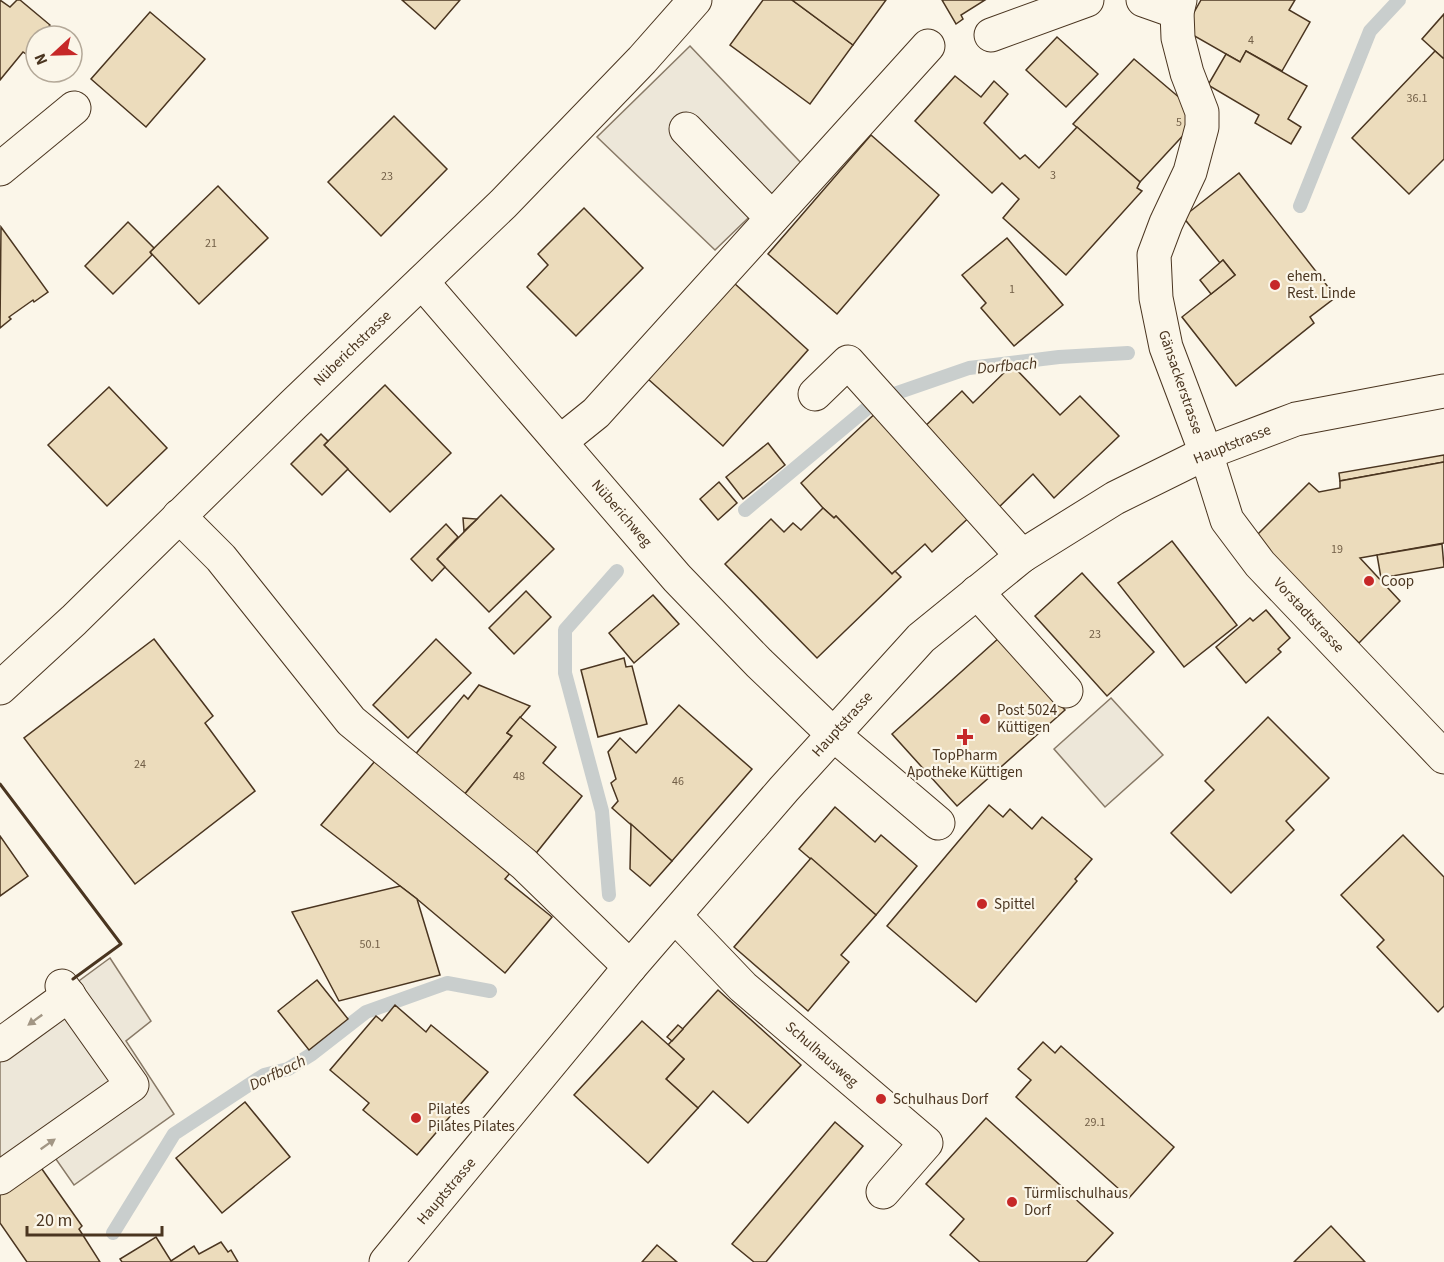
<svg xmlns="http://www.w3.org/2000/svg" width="1444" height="1262" font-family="'Source Sans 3',sans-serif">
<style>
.parking{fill:#ede7d9;stroke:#887966;stroke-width:1.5}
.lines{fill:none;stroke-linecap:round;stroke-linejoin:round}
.stream{stroke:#c9cecd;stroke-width:14}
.building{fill:#ecdcbc;stroke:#4a3520;stroke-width:1.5}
.minor-casing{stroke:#4a3520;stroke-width:35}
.minor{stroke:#fbf6e9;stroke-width:33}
.wall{stroke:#4a3520;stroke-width:3}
.oneway{fill:#a29684}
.poi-dot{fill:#c62828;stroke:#fbf6e9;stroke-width:2}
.labels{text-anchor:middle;stroke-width:4.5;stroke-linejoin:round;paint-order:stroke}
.number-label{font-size:12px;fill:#725f47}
.poi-label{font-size:15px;fill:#4a3520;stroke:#fbf6e9;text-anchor:start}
.street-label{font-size:15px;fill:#4a3520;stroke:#fbf6e9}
.water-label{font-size:16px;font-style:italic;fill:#4a3520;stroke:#fbf6e9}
</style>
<rect width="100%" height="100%" fill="#fbf6e9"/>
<g class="parking">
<path d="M690,46L803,165L715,250L597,137Z"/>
<path d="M1111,698L1163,755L1105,807L1054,749Z"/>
<path d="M110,958L151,1021L126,1041L174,1114L74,1185L49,1149L0,1183V1039Z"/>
</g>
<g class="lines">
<g class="stream">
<path d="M1300,206L1370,31L1399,0"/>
<path d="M891,395L969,368L1059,357L1128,353"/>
<path d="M745,510L871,405"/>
<path d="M609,895L602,811L565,673V630L617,571"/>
<path d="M113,1233L174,1134L264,1075L288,1069L312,1054L366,1012L447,983L490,991"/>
</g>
</g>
<g class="building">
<path d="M0,0L10,7L17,0H20L50,25L41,36H36V42L26,54L23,52L0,80Z"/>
<path d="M402,0H460L435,29Z"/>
<path d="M763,0H792L853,45L810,104L730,45Z"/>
<path d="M792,0H886L853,45Z"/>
<path d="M942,0H985L961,15L963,19L956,24Z"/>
<path d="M1201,0H1295L1289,10L1310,22L1282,71L1246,51L1240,62L1184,30Z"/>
<path d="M150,12L205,59L146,127L91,79Z"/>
<path d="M1444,14V59L1422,39Z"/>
<path d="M1057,37L1098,74L1066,107L1026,70Z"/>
<path d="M1246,51L1307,86L1288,119L1301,127L1291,144L1255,123L1259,115L1208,85L1226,54L1240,62Z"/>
<path d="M1435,51L1444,59V159L1409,194L1352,138Z"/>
<path d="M1134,59L1201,116L1140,182L1073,124Z"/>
<path d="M955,76L981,97L994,81L1008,94L984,123L1020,159L1025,155L1039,168L1077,127L1140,182L1137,188L1142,191L1066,275L1003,218L1019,199L1002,183L992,193L915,121Z"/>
<path d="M394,116L447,169L381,236L328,182Z"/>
<path d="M871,135L939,195L837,314L768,254Z"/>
<path d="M1239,173L1336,297L1310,317L1314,323L1236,386L1182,317L1235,275L1223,260L1220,263L1183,217Z"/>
<path d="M218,186L268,238L199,304L150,252Z"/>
<path d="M584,208L643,268L576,336L527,287L548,265L538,254Z"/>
<path d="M128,222L154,248L150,252L152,255L113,294L85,266Z"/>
<path d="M1,227L48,292L34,302L33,300L9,317L11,319L0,328Z"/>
<path d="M1007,238L1063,305L1014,346L981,308L986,303L962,275Z"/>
<path d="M1223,260L1235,275L1211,294L1200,280Z"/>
<path d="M734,283L808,350L723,446L648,379Z"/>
<path d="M1012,365L1060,415L1080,396L1119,436L1054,498L1033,474L996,510L920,431L962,391L973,403Z"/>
<path d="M385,385L451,453L390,512L324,445Z"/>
<path d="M109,387L167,448L107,506L48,445Z"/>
<path d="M881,408L976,511L932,552L925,544L892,574L836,516L834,518L823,508L801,483Z"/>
<path d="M321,434L328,441L324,445L348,469L322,495L291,464Z"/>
<path d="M768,443L785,465L743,499L726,477Z"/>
<path d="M1444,455V462L1340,481L1339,473Z"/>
<path d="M1444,462V543L1360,558L1400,601L1359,643L1254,538L1309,483L1319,492L1340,488V481Z"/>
<path d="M719,482L737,503L718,520L700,499Z"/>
<path d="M501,495L554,549L489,612L437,559Z"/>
<path d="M823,508L834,518L836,516L892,574L895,571L901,577L817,658L725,564L771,519L784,532L793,523L801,530Z"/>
<path d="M463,518L477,519L464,531Z"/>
<path d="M446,524L458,537L437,559L445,567L432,581L411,559Z"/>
<path d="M1172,541L1237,625L1184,667L1118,583Z"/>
<path d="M1442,544L1444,567L1381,578L1377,555Z"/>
<path d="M1082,573L1154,652L1107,696L1035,616Z"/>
<path d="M526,591L551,617L514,654L489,628Z"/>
<path d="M653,595L679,624L634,663L609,633Z"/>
<path d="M1266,610L1290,638L1278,649L1281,652L1246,683L1216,647L1250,618L1253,621Z"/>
<path d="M1000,637L1065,710L957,806L892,734Z"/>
<path d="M154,639L213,716L205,723L255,791L135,884L24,738Z"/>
<path d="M436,639L471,673L408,738L373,705Z"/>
<path d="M624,658L626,667L632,666L647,724L598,737L581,670Z"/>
<path d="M479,685L530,706L507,733L512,736L464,795L414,756L464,695L468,699Z"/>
<path d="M679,705L752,769L672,861L612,808L618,801L611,783L616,779L608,752L620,738L636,753Z"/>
<path d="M520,717L556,747L543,763L582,796L529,862L464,795L512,736L507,733Z"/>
<path d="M1268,717L1329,778L1286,821L1294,830L1231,893L1171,833L1214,790L1205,781Z"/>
<path d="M375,761L517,865L505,879L552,917L505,973L417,899L321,825Z"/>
<path d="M989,805L1003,817L1010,809L1032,829L1042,817L1092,859L1075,879L1077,881L976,1002L887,926Z"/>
<path d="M835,807L875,842L881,835L917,866L876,915L799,849Z"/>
<path d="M631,824L672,861L650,886L630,869Z"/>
<path d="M1403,835L1444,877V1006L1438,1012L1377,947L1384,940L1341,895Z"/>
<path d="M0,836L28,876L0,896Z"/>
<path d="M811,858L876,915L841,955L849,962L808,1011L734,947Z"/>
<path d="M400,886L417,899L440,975L339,1001L292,912Z"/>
<path d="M317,980L348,1019L309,1050L278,1011Z"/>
<path d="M718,990L801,1065L748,1123L713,1091L698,1108L666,1079L684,1059L668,1045Z"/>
<path d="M395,1005L426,1032L431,1025L488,1072L417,1155L363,1110L369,1103L330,1070L376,1016L382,1021Z"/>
<path d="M642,1021L684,1059L666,1079L698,1108L648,1163L574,1095Z"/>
<path d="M678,1025L683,1029L672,1041L667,1037Z"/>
<path d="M1043,1042L1055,1053L1061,1046L1174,1147L1129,1198L1016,1097L1031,1080L1018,1069Z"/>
<path d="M245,1102L290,1157L222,1213L176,1158Z"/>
<path d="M986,1118L1113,1233L1086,1262H980L950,1235L964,1219L926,1184Z"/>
<path d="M835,1122L863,1146L766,1262H754L732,1244Z"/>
<path d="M37,1162L82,1226L79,1229L100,1262H27L0,1223V1188Z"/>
<path d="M1331,1226L1365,1262H1294Z"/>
<path d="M156,1237L171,1261L194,1246L199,1254L221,1242L228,1252L231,1250L238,1262H122L120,1259Z"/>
<path d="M657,1245L677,1262H642Z"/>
</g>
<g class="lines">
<g class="minor-casing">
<g id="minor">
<path d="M1143,0L1177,12"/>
<path d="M1180,0L1177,12L1178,38L1187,73L1202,112V127L1190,172L1166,223L1154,255L1156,298L1166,347L1206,453L1227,520L1260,564L1444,757"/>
<path d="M991,35L1087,0"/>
<path d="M686,129L772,218"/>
<path d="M0,169L74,108"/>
<path d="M422,282L677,578L759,663L833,734L938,823"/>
<path d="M815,394L848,362L1022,556"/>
<path d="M560,442L596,413L928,46"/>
<path d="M179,516L221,558L351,721L524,864L630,967"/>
<path d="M977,592L1066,691"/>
<path d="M0,688L74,620L293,405L503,204L642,60L695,0"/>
<path d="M675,916L743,987L926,1143L883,1192"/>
<path d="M0,1045L69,995"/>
<path d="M0,1178L132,1085L62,986"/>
<path d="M386,1262L630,967L784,789L921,638L1022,556L1115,498L1206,453L1296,419L1444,391"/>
</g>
</g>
<use href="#minor" class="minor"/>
<path class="wall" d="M0,784L121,944L73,979"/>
</g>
<defs><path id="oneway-solid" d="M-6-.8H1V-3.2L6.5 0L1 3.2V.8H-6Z" transform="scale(1.5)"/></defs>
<g class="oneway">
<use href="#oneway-solid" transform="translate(35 1020) rotate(144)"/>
<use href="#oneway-solid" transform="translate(48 1144) rotate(-35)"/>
</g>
<g class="poi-dot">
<circle cx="1275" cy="285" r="6"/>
<circle cx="1369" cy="581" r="6"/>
<circle cx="985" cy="719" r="6"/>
<path d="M962 728h6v6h6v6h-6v6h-6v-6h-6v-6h6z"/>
<circle cx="982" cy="904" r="6"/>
<circle cx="881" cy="1099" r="6"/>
<circle cx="416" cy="1118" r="6"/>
<circle cx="1012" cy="1202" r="6"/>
</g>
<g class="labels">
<g class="number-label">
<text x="1251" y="44">4</text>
<text x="1417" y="102">36.1</text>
<text x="1179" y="126">5</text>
<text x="1053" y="179">3</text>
<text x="387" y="180">23</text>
<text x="211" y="247">21</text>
<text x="1012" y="293">1</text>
<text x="1337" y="553">19</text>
<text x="1095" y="638">23</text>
<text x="140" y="768">24</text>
<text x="519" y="780">48</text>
<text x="678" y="785">46</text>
<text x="370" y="948">50.1</text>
<text x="1095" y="1126">29.1</text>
</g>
<g class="poi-label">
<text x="1287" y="281">ehem.<tspan x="1287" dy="17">Rest. Linde</tspan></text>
<text x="1381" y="586">Coop</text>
<text x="997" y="715">Post 5024<tspan x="997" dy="17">Küttigen</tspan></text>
<text x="965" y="760" text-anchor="middle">TopPharm<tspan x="965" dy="17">Apotheke Küttigen</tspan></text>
<text x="994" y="909">Spittel</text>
<text x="893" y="1104">Schulhaus Dorf</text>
<text x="428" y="1114">Pilates<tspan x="428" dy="17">Pilates Pilates</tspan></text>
<text x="1024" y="1198">Türmlischulhaus<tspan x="1024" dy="17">Dorf</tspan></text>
</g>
<g class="street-label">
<text transform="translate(352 348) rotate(-44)" y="5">Nüberichstrasse</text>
<text transform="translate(1181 382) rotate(71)" y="5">Gänsackerstrasse</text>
<text transform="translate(1232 444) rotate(-22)" y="5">Hauptstrasse</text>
<text transform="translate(622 513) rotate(49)" y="5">Nüberichweg</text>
<text transform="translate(1309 615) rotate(47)" y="5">Vorstadtstrasse</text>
<text transform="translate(842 724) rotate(-48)" y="5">Hauptstrasse</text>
<text transform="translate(822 1054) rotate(41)" y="5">Schulhausweg</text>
<text transform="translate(446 1191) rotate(-50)" y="5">Hauptstrasse</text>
</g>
<g class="water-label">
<text transform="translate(1007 365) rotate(-5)" y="6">Dorfbach</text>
<text transform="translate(277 1072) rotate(-26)" y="6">Dorfbach</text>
</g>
</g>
<g transform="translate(54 54) rotate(248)"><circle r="28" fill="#fbf6e9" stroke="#b4a999" stroke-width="1.5"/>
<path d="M0-4.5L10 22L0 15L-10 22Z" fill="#c62828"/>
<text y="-9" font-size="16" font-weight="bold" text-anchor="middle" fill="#4a3520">N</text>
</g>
<path d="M27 1226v9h135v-9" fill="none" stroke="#4a3520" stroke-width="3"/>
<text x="36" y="1226" font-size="18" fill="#4a3520" stroke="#fbf6e9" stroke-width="4.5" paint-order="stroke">20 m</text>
</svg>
